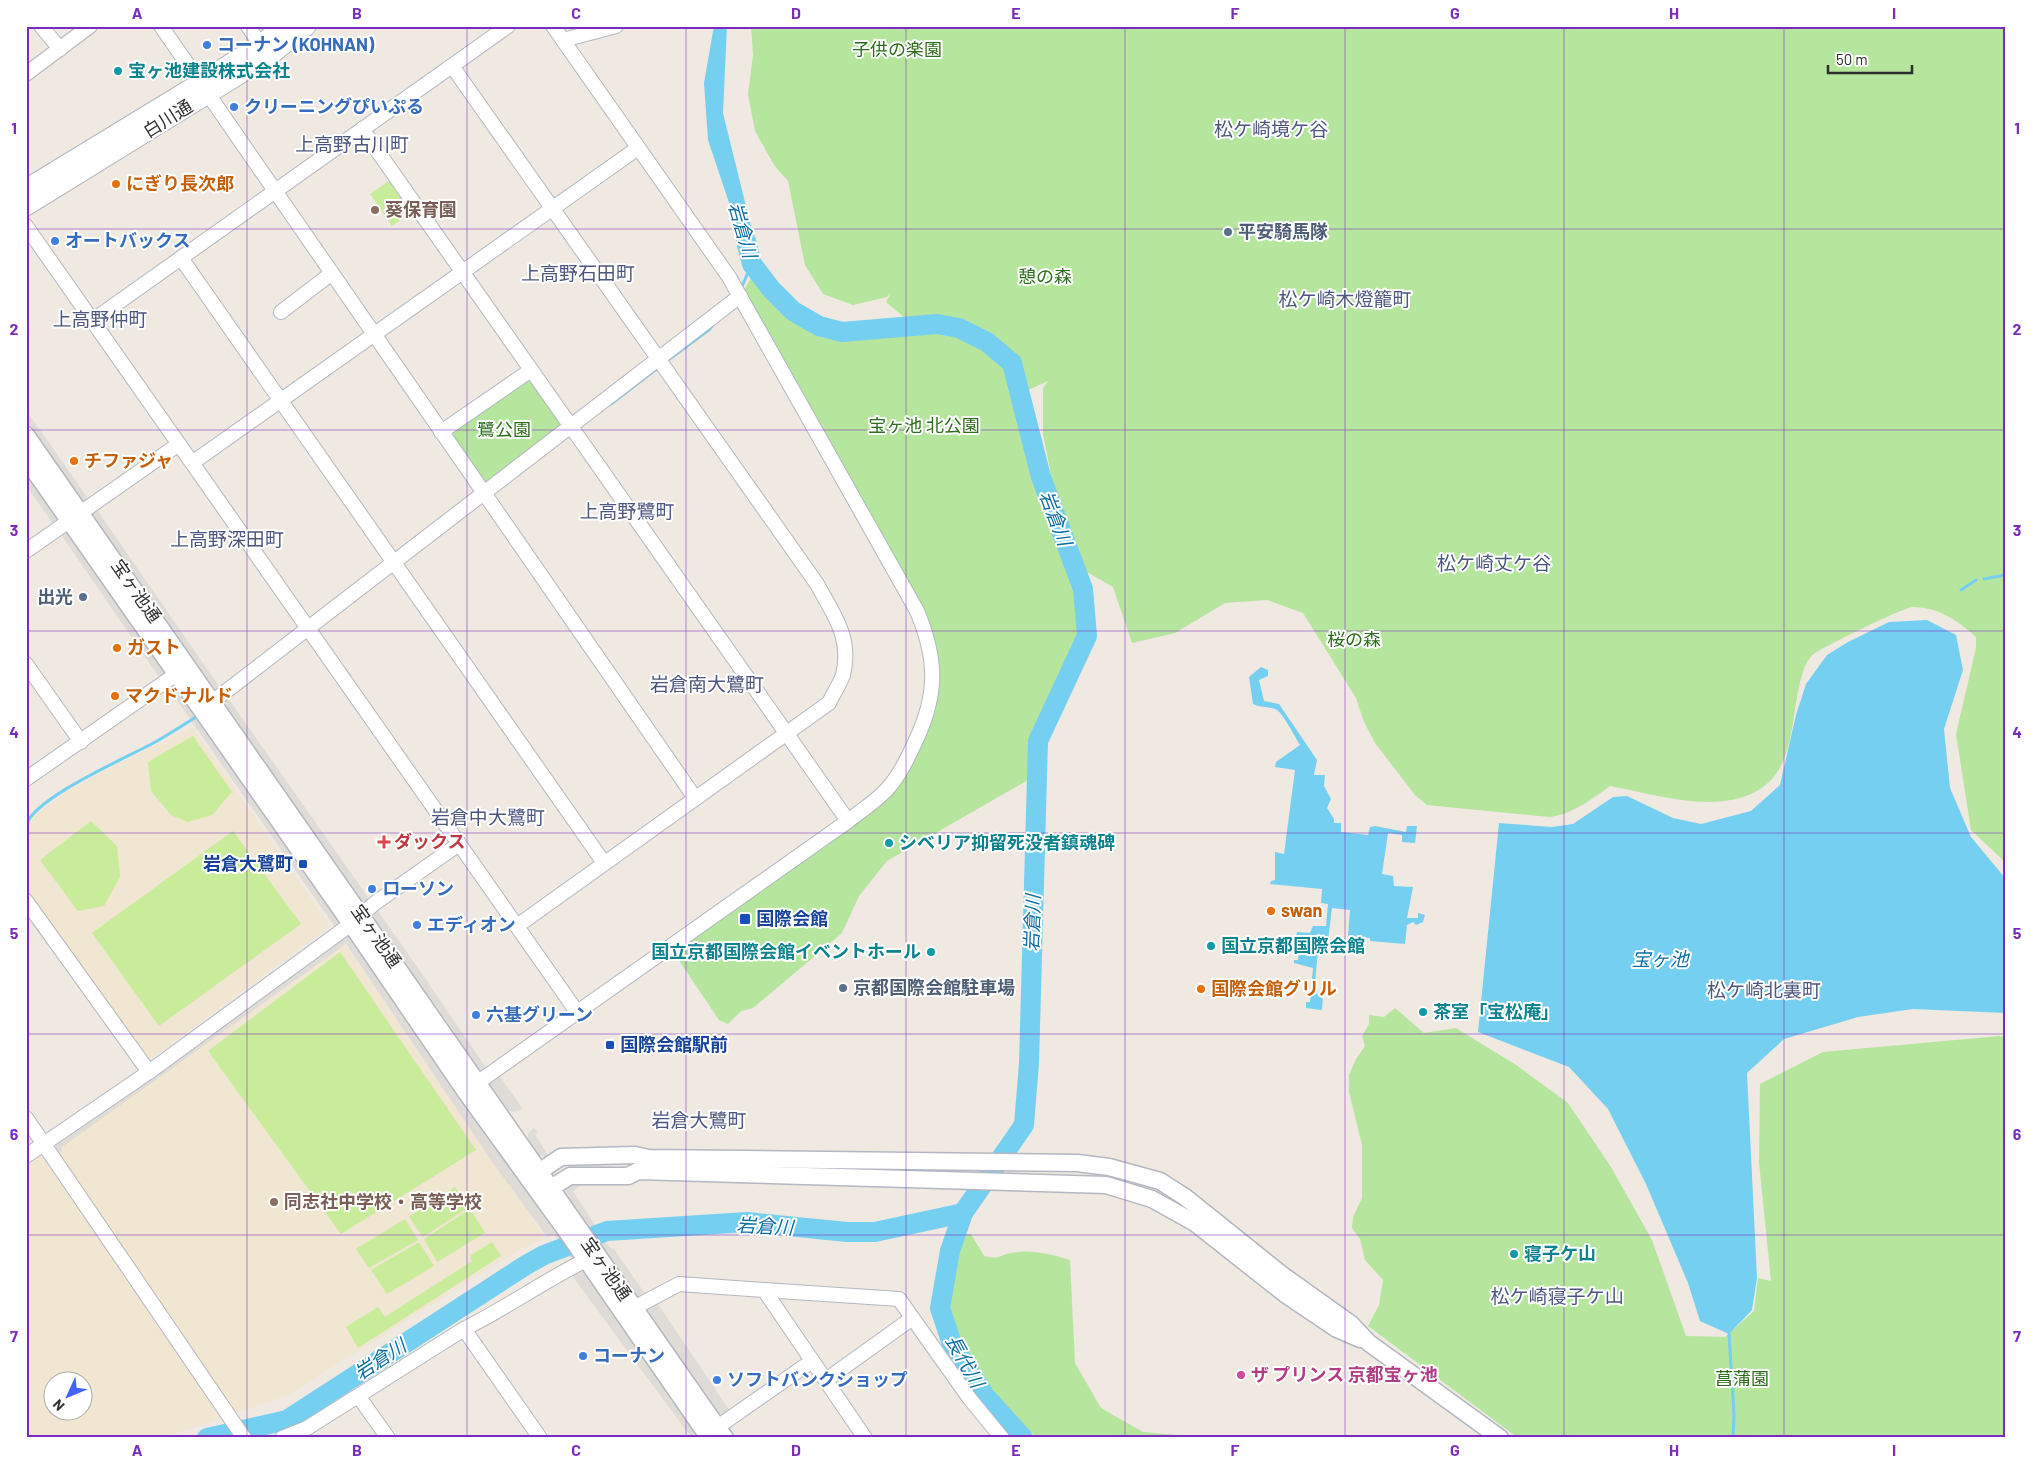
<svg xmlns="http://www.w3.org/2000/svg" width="2031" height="1464" font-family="Barlow,'Noto Sans JP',sans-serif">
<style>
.education{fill:#f0e6d1;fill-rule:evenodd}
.green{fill:#b6e59e}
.pitch{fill:#c9ec9a}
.plaza{fill:#dfdcd8}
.water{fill:#75cff0}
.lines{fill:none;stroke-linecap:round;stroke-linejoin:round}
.stream{stroke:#75cff0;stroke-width:3}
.river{stroke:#75cff0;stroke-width:20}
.minor-casing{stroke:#b4b7c1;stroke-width:16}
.tertiary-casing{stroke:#b4b7c1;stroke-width:19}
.secondary-casing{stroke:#b4b7c1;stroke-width:21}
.minor{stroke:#fff;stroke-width:14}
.tertiary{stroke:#fff;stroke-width:16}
.secondary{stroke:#fff;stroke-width:19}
.grid{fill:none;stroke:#7b2cbf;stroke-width:1;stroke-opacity:0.55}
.shop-dot{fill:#3f7fe0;stroke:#fff;stroke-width:2}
.culture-dot{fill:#0f9aa8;stroke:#fff;stroke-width:2}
.food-dot{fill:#e8710a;stroke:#fff;stroke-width:2}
.education-dot{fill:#8d6e63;stroke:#fff;stroke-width:2}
.service-dot{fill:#5c6f8a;stroke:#fff;stroke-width:2}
.health-dot{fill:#e0444e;stroke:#fff;stroke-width:2}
.transit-dot{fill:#1a4fb4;stroke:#fff;stroke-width:2}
.hotel-dot{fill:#d1479c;stroke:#fff;stroke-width:2}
.labels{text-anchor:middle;stroke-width:4;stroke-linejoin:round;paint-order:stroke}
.shop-label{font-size:18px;font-weight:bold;fill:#366cbe;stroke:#fff;text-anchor:start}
.park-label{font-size:18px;fill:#2c6e1b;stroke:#fff}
.culture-label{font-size:18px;font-weight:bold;fill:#0d838f;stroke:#fff;text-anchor:start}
.street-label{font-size:18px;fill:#2e2e2e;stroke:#fff}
.food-label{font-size:18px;font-weight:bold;fill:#c56008;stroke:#fff;text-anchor:start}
.education-label{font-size:18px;font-weight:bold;fill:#785e54;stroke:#fff;text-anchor:start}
.service-label{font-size:18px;font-weight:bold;fill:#4e5e75;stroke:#fff;text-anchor:start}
.health-label{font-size:18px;font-weight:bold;fill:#be3a42;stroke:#fff;text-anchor:start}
.transit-label{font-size:18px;font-weight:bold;fill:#164399;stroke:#fff;text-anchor:start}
.hotel-label{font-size:18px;font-weight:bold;fill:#b23c85;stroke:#fff;text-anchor:start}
.neighbourhood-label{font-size:19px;fill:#4d5680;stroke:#fff}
.water-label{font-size:19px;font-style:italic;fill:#0d6fa3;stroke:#fff}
.neatline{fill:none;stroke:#7b2cbf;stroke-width:2}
.grid-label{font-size:16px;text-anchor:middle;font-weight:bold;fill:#7b2cbf}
</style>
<rect width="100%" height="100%" fill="#efe9e1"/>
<g class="education">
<path d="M192,727L330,926L148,1061L26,890V831L32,818L64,794L103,771Z"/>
<path d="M345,945L545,1237L517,1251L288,1395L163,1438H26V1167ZM52,1382H82V1412H52Z"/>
</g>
<g class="green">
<path d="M751,26H2005V862L1971,830L1956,734L1976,648V637C1958,621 1939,607 1913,607C1904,607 1823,647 1814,654C1810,656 1805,665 1804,669C1789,709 1799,770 1755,792C1711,814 1655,794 1610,786C1592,799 1573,814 1550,817L1427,805L1415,795L1375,743L1364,722L1356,698L1303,613L1267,600L1225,603L1175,633L1132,643L1113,587L1085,571L1060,520L1043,434V388L1048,381L1026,391L1013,356L1007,348L990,336L970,326L951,320L905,318L886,302L891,293L887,297L853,305L823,294L805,265L788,181L774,165L755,131L748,94L753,55Z"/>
<path d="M755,272L766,294L808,331L824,338H853L887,330L943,327L956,334L968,336L988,348L1009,363L1044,508L1053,517L1078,585L1082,625L1075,650L1037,738L1035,776L887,861L859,896L842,933L753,1008L741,1011L728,1024L719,1020L670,947L873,801L926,720V633L740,296Z"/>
<path d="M526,377L533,378L561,420L560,429L485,482L480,481L449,436L450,429Z"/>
<path d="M1395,1008L1424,1033L1456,1028L1516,1065L1568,1103L1611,1167L1652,1240L1686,1336L1725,1337L1754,1311L1758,1278L1771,1281L1759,1162L1760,1084L1823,1052L2000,1036L2005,1037V1438H1518L1368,1326L1379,1305L1383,1280L1365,1260L1360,1239L1352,1228L1353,1217L1362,1198V1145L1349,1092V1075L1356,1059L1365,1046L1362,1036L1369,1024V1015L1384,1017Z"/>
<path d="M961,1234H971L984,1256C1000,1260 997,1256 1011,1253C1030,1249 1051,1254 1070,1260L1075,1363L1101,1408L1143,1432L1214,1438H1037L988,1392L960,1351L949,1320L951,1287Z"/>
</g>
<g class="pitch">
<path d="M392,179L414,210L392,226L370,194Z"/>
<path d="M193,736L232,792L212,815L188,822L171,815L151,791L148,762Z"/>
<path d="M91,821L117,846L120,877L104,906L78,911L40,860Z"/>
<path d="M233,831L301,924L159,1026L92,933Z"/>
<path d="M340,952L476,1150L341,1234L208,1051Z"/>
<path d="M455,1187L469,1207L423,1237L409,1217Z"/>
<path d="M470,1209L485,1233L437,1262L424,1239Z"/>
<path d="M405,1219L418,1240L369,1268L356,1249Z"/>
<path d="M419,1242L434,1266L387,1294L371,1270Z"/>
<path d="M492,1242L501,1256L358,1348L346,1327L378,1307L385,1317L472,1261L470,1256Z"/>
</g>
<g class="plaza">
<path d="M26,410L89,500L82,501L74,495L26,426Z"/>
<path d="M26,469L59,520L55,527L26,485Z"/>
<path d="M95,507L221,689L213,690L91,517L90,513Z"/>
<path d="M65,531L69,532L165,667L166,674L161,680L60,533Z"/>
<path d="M170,685L176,686L342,924L337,930L167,686Z"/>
<path d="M226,695L358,883L370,901L361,904L222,703Z"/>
<path d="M376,908L429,984L487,1069L479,1071L463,1050L455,1033L429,996L415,983L371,919V912Z"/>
<path d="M351,936L575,1256L572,1261L556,1237L552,1235L547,1237L495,1166L346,944L62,1147L60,1158L55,1153L56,1144L340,940Z"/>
<path d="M497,1072L523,1109L513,1112L504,1109L487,1083Z"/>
<path d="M534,1127L538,1132L535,1134L549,1157L535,1155L528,1143V1134Z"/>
<path d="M590,1180L573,1191L609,1247L614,1249L646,1295L642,1298L634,1296L567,1199L566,1190L573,1184Z"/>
<path d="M580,1269L587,1271L697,1431L691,1437L570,1273Z"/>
<path d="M655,1300L730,1411L725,1415L718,1414L647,1313V1307Z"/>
</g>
<g class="water">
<path d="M714,26H727L723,113L757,251L752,271L708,140L704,83Z"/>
<path d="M1927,620L1956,635L1963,670L1944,729L1950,788L1971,837L2005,878V1013L1913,1009L1858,1017L1784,1039L1747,1073L1757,1278L1752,1310L1729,1334L1700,1321L1688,1283L1646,1184L1608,1109L1569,1067L1478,1032L1499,823L1552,827L1573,824L1613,797L1627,796L1673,818L1701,824L1751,811L1780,785L1796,715L1806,684L1827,655L1848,642L1889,622Z"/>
<path d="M1261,667L1268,670V676L1259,680L1264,701L1279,704L1317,760L1314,775H1325L1324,786L1331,799L1327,808L1334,819V823H1341V832L1368,835L1370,827L1375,826L1406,832L1407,826H1417L1415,843L1402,842V835L1388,833L1382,874L1393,876L1394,886L1413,887L1407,918H1418V913L1425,915L1423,922L1416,925L1413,922L1407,925L1405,944L1370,941V938L1348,936L1350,910L1332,908L1328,941L1319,940L1314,993L1323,995L1322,1010L1306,1008V1002H1310L1313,968L1294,963V960H1298L1299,949H1295L1297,932L1310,933L1313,926H1326L1328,904L1321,903L1322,889L1270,884L1271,881L1275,880V852L1284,854L1295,770L1275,767L1276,762L1300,745C1295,737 1284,715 1277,710C1269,706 1261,708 1253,704L1249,677Z"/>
</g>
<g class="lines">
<g class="stream">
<path d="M741,289L751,265"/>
<path d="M664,363L710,329L714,323"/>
<path d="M611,404L659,367"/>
<path d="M1984,579L2005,575"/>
<path d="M1961,590L1976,580"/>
<path d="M26,825C36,796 129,757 157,741C171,733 185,724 199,715"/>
<path d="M1729,1334L1734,1414L1733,1438"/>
</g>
<g class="river">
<path d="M746,241L752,264L771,289L793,311L819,326L842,332L937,324L959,328L987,342L1012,363L1041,477L1083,589L1087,636L1038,741L1029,1063L1024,1125L963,1213L950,1251L940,1308L952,1344L985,1396L1023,1438"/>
<path d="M207,1438L287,1420L526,1265L544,1255L607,1231L747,1222L847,1232H875L963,1213"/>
</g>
<g class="minor-casing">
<g id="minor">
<path d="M41,26L60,49"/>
<path d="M161,26L695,798"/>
<path d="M248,26L265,52"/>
<path d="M563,40L616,26"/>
<path d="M452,66L817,584C834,615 852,638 843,675C840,684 833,694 829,703L517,926"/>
<path d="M26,74L90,26"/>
<path d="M362,129L848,821"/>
<path d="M26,226L577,1012"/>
<path d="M181,258L604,863"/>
<path d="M281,312L332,273"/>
<path d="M92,321L508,26"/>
<path d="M441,432L531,370"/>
<path d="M192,463L638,148"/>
<path d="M26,551L179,444"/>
<path d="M26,664L81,742"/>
<path d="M203,709L740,296"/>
<path d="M26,779L185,668"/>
<path d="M26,901L149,1072"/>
<path d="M470,1088L848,821C862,810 878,800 889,787C901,773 909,756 916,740C938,693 937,659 917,611L729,277L553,26"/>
<path d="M26,1118L244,1438"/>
<path d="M26,1156L149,1072L351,924L375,903L459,844"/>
<path d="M764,1290L899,1299L970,1399L1002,1438"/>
<path d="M626,1312L679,1284L764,1290L865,1438"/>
<path d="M464,1329L540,1438"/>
<path d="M826,1380L911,1319"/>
<path d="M359,1397L388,1438"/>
<path d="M709,1433L812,1361"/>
<path d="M282,1438L307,1428L464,1329C506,1308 544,1281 586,1260"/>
</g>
</g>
<g class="tertiary-casing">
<g id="tertiary">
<path d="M26,435L725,1438"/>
<path d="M26,459L351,924L465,1091L567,1232L709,1438"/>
<path d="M530,1178L561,1157L635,1155L648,1158L1077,1163L1109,1167L1160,1181L1185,1197L1281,1274L1351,1324L1369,1343L1500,1438"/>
<path d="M541,1194L570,1176H628L638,1171L1106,1185L1152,1199L1195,1223L1285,1294L1337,1329L1360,1339"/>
</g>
</g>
<g class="secondary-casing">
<g id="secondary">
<path d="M26,189L200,83L260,45L283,26"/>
<path d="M26,206L269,56L306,26"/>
</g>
</g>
<use href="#minor" class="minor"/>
<use href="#tertiary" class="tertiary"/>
<use href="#secondary" class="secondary"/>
</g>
<path class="grid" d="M247,26V1438M467,26V1438M686,26V1438M906,26V1438M1125,26V1438M1345,26V1438M1564,26V1438M1784,26V1438M26,229H2005M26,430H2005M26,631H2005M26,833H2005M26,1034H2005M26,1235H2005"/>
<g class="shop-dot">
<circle cx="207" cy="45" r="5"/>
<circle cx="234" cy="107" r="5"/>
<circle cx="55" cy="241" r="5"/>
<circle cx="372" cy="889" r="5"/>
<circle cx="417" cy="925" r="5"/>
<circle cx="476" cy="1015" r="5"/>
<circle cx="583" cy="1356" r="5"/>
<circle cx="717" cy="1380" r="5"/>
</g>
<g class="culture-dot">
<circle cx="118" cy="71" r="5"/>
<circle cx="889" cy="843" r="5"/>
<circle cx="1211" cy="946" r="5"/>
<circle cx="931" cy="952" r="5"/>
<circle cx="1423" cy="1012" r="5"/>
<circle cx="1514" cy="1254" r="5"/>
</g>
<g class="food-dot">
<circle cx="116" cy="184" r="5"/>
<circle cx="74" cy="461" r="5"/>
<circle cx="117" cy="648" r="5"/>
<circle cx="115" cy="696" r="5"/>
<circle cx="1271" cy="911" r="5"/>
<circle cx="1201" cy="989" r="5"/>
</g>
<g class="education-dot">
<circle cx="375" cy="210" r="5"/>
<circle cx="274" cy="1202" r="5"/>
</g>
<g class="service-dot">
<circle cx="1228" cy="232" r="5"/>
<circle cx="83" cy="597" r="5"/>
<circle cx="843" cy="988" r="5"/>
</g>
<path class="health-dot" d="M381.5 834.5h5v5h5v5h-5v5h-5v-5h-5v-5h5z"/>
<g class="transit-dot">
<rect x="298" y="859" width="10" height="10" rx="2.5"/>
<rect x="739" y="913" width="12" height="12" rx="2.5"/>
<rect x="605" y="1040" width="10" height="10" rx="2.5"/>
</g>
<circle class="hotel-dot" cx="1241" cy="1375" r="5"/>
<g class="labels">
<g class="shop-label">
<text x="217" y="51">コーナン (KOHNAN)</text>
<text x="244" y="113">クリーニングぴいぷる</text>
<text x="65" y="247">オートバックス</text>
<text x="382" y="895">ローソン</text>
<text x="427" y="931">エディオン</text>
<text x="486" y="1021">六基グリーン</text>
<text x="593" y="1362">コーナン</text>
<text x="727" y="1386">ソフトバンクショップ</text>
</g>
<g class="park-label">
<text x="897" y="56">子供の楽園</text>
<text x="1045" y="283">憩の森</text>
<text x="924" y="432">宝ヶ池 北公園</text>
<text x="504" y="436">鷺公園</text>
<text x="1354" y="646">桜の森</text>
<text x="1742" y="1385">菖蒲園</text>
</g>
<g class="culture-label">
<text x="128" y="77">宝ヶ池建設株式会社</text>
<text x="899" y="849">シベリア抑留死没者鎮魂碑</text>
<text x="1221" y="952">国立京都国際会館</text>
<text x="921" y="958" text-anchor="end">国立京都国際会館イベントホール</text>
<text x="1433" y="1018">茶室「宝松庵」</text>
<text x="1524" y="1260">寝子ケ山</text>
</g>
<g class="street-label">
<text transform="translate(168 119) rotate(-32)" y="6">白川通</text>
<text transform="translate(136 591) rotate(55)" y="6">宝ヶ池通</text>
<text transform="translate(376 936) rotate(55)" y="6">宝ヶ池通</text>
<text transform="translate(606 1269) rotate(55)" y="6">宝ヶ池通</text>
</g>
<g class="food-label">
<text x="126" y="190">にぎり長次郎</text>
<text x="84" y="467">チファジャ</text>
<text x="127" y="654">ガスト</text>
<text x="125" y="702">マクドナルド</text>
<text x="1281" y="917">swan</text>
<text x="1211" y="995">国際会館グリル</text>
</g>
<g class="education-label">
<text x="385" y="216">葵保育園</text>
<text x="284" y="1208">同志社中学校・高等学校</text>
</g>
<g class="service-label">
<text x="1238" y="238">平安騎馬隊</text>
<text x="73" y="603" text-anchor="end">出光</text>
<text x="853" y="994">京都国際会館駐車場</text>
</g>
<g class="health-label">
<text x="394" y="848">ダックス</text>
</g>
<g class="transit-label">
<text x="293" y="870" text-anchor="end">岩倉大鷺町</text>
<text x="756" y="925">国際会館</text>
<text x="620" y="1051">国際会館駅前</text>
</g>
<g class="hotel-label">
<text x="1251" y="1381">ザ プリンス 京都宝ヶ池</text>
</g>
<g class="neighbourhood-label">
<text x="1271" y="136">松ケ崎境ケ谷</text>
<text x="352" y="151">上高野古川町</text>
<text x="578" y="280">上高野石田町</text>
<text x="1345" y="306">松ケ崎木燈籠町</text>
<text x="100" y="326">上高野仲町</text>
<text x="627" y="518">上高野鷺町</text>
<text x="227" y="546">上高野深田町</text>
<text x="1494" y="570">松ケ崎丈ケ谷</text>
<text x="707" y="691">岩倉南大鷺町</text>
<text x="488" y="824">岩倉中大鷺町</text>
<text x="1764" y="997">松ケ崎北裏町</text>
<text x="699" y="1127">岩倉大鷺町</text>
<text x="1557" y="1303">松ケ崎寝子ケ山</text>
</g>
<g class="water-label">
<text transform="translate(743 230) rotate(74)" y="7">岩倉川</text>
<text transform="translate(1056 518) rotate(69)" y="7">岩倉川</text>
<text transform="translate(1032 923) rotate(-88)" y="7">岩倉川</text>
<text x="1660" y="966">宝ヶ池</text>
<text transform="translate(765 1226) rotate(3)" y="7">岩倉川</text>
<text transform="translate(380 1359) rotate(-33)" y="7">岩倉川</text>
<text transform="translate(965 1361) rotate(61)" y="7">長代川</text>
</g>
</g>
<rect width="2031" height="1464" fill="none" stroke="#ffffff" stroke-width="55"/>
<g transform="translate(68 1396) rotate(226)"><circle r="24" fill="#ffffff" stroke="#ababab"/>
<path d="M0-4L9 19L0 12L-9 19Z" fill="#4264fb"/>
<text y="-8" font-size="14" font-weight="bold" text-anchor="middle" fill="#2e2e2e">N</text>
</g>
<path d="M1828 65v8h84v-8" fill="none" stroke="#2e2e2e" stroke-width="2.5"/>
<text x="1836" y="65" font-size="15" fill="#2e2e2e" stroke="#ffffff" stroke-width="4" paint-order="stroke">50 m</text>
<rect x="28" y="28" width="1976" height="1408" class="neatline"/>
<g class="grid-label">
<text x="137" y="19">A</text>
<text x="357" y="19">B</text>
<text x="576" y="19">C</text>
<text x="796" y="19">D</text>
<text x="1016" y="19">E</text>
<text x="1235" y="19">F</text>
<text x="1455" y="19">G</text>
<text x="1674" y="19">H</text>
<text x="1894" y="19">I</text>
<text x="14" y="134">1</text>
<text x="2017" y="134">1</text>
<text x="14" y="335">2</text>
<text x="2017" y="335">2</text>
<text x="14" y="536">3</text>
<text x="2017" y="536">3</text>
<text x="14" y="738">4</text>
<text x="2017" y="738">4</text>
<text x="14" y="939">5</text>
<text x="2017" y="939">5</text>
<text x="14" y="1140">6</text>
<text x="2017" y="1140">6</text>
<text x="14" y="1342">7</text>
<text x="2017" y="1342">7</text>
<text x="137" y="1456">A</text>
<text x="357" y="1456">B</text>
<text x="576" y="1456">C</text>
<text x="796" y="1456">D</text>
<text x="1016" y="1456">E</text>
<text x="1235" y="1456">F</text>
<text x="1455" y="1456">G</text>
<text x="1674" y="1456">H</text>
<text x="1894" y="1456">I</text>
</g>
</svg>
